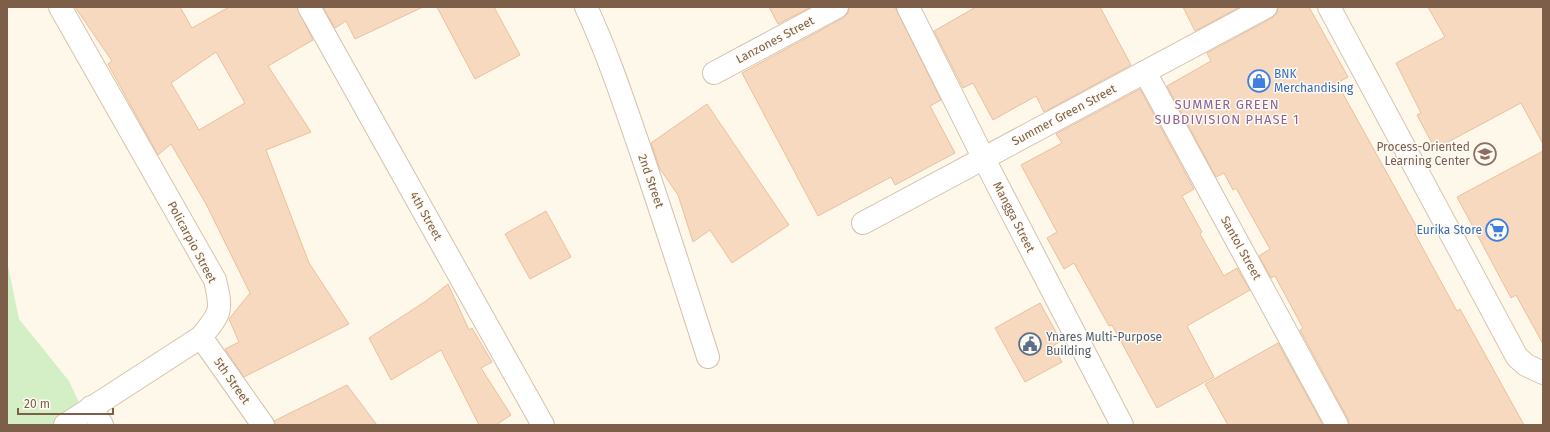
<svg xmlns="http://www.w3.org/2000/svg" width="1550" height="432" font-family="'Fira Sans',sans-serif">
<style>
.green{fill:#d4efc6}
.building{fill:#f7d9bf;stroke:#ebc09e;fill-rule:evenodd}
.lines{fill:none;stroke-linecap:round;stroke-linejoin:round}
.street-casing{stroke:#d3c1ae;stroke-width:24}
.secondary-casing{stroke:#d9c3ad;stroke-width:24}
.street{stroke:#fff;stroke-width:22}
.secondary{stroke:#fff;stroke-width:22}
.labels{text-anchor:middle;stroke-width:3;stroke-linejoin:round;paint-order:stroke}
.street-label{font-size:12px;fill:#7d5f49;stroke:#fffbf3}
.shop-label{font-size:12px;fill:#366cbe;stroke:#fffbf3;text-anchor:start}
.education-label{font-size:12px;fill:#785e54;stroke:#fffbf3;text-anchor:end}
.service-label{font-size:12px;fill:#4e5e75;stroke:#fffbf3;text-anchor:start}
.neighbourhood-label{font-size:13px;letter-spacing:1px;fill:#8a6299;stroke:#fffbf3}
</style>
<rect width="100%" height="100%" fill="#fef8ea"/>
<path class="green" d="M7,261L19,319L69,381L85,415L71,425H7Z"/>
<g class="building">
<path d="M75,7H180L192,28L229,7H297L313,40L268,66L311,132L266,150L309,263L349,324L244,377L225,349L239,342L229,319L250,293L206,204L171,144L158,155L108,64L112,61ZM216,52L245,103L199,130L171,83Z"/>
<path d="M323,7H423L355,39L346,21L335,28Z"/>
<path d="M437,7H494L520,55L475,79Z"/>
<path d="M769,7H811L778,24Z"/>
<path d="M849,7H895L941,100L930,106L955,153L895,185L891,177L818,216L742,73L843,18L848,13Z"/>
<path d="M976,7H1100L1131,65L1044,112L1036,96L993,120L973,83L963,88L934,31Z"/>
<path d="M1183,7H1240L1195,31Z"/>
<path d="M1278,7H1309L1348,77L1337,83L1419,231L1415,234L1457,311L1460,309L1524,425H1349L1348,419L1300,330L1303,328L1275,276L1271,278L1259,256L1270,249L1236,188L1233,190L1224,173L1216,177L1167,86L1211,61L1207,53L1272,18L1277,13Z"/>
<path d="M1428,7H1543V144L1521,103L1435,149L1417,115L1421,113L1396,63L1445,37Z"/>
<path d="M1140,89L1194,189L1182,196L1202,232L1200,234L1224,276L1237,268L1250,290L1187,326L1214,377L1157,408L1112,325L1109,326L1074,263L1064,269L1047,238L1057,232L1021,165L1062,143L1056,134Z"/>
<path d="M707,104L789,225L732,263L710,230L693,242L678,195L660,169L651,143Z"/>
<path d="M1543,151V344L1516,295L1511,298L1457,197Z"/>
<path d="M546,211L571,257L530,279L505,234Z"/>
<path d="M448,284L469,330L472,328L492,362L481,368L511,415L496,425H479L441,350L391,380L369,338L426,301Z"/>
<path d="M1040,303L1061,341L1053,346L1062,362L1025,382L995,328Z"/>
<path d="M1278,343L1323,425H1228L1205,384Z"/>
<path d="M347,385L377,425H275L274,421Z"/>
</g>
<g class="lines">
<g class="street-casing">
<g id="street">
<path d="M309,7L543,425"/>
<path d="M586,7C608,54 624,103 641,152C664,220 686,288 708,357"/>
<path d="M908,7L984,159L1122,425"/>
<path d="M1145,72L1337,425"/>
<path d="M714,73L837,7"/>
<path d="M863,223L1266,7"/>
<path d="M201,337L263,425"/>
<path d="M91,407L102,425"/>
</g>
</g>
<g class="secondary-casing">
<g id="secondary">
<path d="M60,7L215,280C222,310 222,312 201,337L65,425"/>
<path d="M1329,7L1517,357L1526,365L1543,373"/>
</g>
</g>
<use href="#street" class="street"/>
<use href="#secondary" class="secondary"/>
</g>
<defs>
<g id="shop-ring" transform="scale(1.15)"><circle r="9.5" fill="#fffbf3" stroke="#3f7fe0" stroke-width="1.5"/><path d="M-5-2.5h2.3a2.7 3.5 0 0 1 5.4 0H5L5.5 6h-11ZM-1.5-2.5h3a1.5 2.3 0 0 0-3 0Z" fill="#3f7fe0"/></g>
<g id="school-ring" transform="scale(1.15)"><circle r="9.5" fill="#fffbf3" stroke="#8d6e63" stroke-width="1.5"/><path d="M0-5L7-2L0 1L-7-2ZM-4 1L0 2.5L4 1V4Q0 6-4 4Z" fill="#8d6e63"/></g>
<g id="supermarket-ring" transform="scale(1.15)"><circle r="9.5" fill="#fffbf3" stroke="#3f7fe0" stroke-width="1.5"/><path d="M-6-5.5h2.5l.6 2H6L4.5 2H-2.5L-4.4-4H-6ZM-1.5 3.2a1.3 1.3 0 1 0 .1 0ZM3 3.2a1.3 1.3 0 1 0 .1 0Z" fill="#3f7fe0"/></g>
<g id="civic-ring" transform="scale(1.15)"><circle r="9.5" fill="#fffbf3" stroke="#5c6f8a" stroke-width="1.5"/><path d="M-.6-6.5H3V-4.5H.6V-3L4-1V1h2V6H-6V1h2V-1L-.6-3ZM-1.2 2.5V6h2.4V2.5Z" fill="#5c6f8a"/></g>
</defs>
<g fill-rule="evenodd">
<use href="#shop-ring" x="1259" y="81"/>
<use href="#school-ring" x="1485" y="154"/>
<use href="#supermarket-ring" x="1497" y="230"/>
<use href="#civic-ring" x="1030" y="344"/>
</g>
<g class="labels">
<g class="street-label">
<text transform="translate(775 40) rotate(-28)" y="4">Lanzones Street</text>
<text transform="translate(1064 115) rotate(-28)" y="4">Summer Green Street</text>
<text transform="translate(651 181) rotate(71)" y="4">2nd Street</text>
<text transform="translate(426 216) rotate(61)" y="4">4th Street</text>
<text transform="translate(1014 217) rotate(63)" y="4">Mangga Street</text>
<text transform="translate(192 242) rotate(62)" y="4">Policarpio Street</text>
<text transform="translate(1241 248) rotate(61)" y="4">Santol Street</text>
<text transform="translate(232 381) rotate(55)" y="4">5th Street</text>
</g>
<g class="shop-label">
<text x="1274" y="78">BNK<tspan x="1274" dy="14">Merchandising</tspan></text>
<text x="1482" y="234" text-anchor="end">Eurika Store</text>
</g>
<g class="education-label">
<text x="1470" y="151">Process-Oriented<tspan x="1470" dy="14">Learning Center</tspan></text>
</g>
<g class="service-label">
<text x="1046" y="341">Ynares Multi-Purpose<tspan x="1046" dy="14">Building</tspan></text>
</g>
<g class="neighbourhood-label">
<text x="1227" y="109">SUMMER GREEN<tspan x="1227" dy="15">SUBDIVISION PHASE 1</tspan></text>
</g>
</g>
<rect width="1550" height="432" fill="none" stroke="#7d5f49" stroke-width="16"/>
<path d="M18 408v6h95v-6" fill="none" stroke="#7d5f49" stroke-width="2"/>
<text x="24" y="408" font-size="12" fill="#7d5f49" stroke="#fffbf3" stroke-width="3" paint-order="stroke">20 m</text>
</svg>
